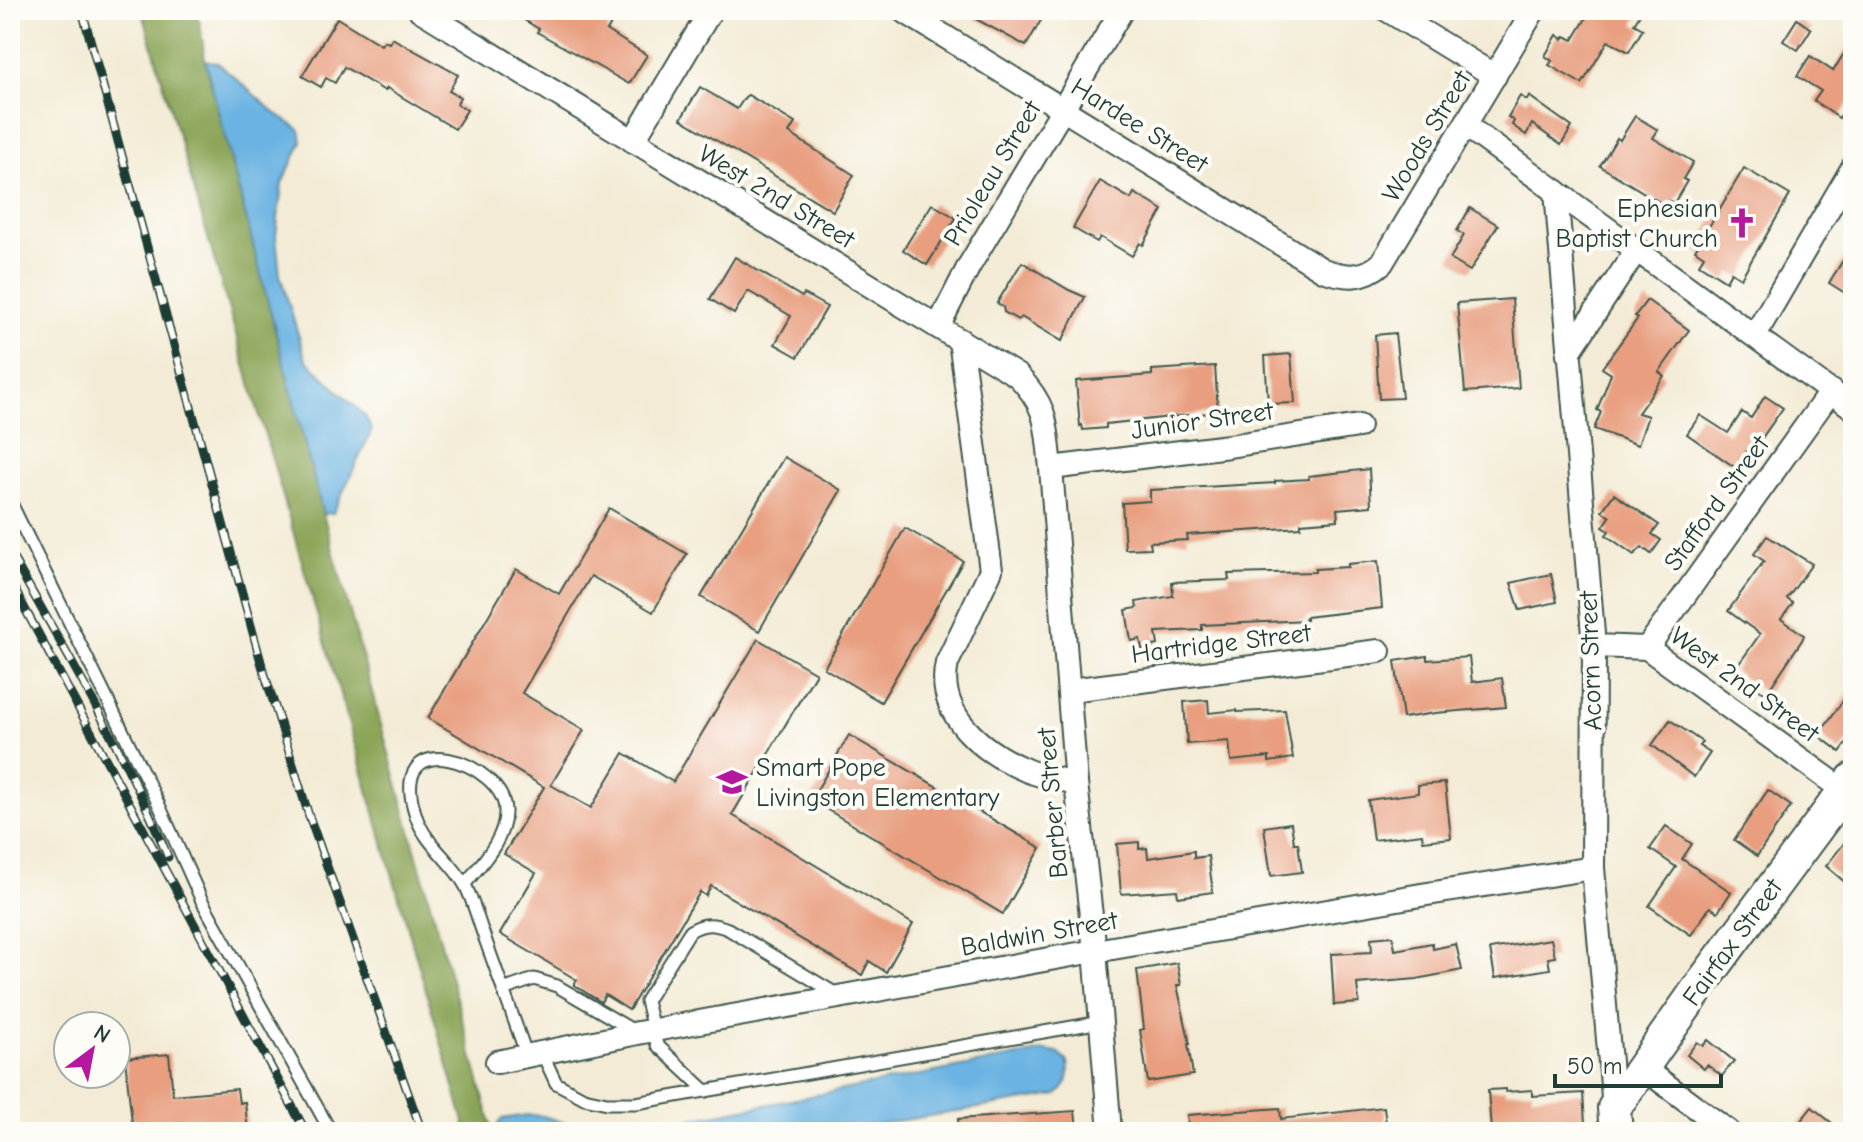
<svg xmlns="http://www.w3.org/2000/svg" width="1863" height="1142" font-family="'Comic Neue',sans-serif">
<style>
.forest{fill:#8aa456;stroke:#547045;stroke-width:2}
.water{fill:#6bb3e2;stroke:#45788b;stroke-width:2}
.building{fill:#e89e7f}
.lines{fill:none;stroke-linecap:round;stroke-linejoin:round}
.lane-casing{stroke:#3f574c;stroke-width:15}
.street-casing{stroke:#3f574c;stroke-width:26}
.secondary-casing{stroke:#3f574c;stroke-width:36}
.lane{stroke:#fff;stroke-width:11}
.street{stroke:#fff;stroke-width:22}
.secondary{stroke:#fff;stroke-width:32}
.rail-casing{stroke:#1f3d34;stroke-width:9}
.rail{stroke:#fdfcf7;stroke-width:6;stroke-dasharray:18;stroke-linecap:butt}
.labels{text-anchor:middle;stroke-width:8;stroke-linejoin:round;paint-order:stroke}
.street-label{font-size:26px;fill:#1f3d34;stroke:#fdfcf7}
.poi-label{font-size:26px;fill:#1f3d34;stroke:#fdfcf7;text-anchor:end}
</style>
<rect width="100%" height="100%" fill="#fdfcf7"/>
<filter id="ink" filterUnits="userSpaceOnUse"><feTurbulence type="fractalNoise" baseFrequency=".0125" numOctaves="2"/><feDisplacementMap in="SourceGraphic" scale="16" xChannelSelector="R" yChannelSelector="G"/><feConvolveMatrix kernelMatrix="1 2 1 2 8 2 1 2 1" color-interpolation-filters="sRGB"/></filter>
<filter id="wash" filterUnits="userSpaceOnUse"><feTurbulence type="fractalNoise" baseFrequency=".006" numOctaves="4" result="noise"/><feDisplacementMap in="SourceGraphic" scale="32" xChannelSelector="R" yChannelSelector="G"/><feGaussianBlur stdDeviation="1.8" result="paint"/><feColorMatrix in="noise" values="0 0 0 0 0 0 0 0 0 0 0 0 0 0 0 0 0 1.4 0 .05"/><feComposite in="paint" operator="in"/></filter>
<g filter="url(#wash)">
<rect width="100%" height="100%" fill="#f3ebd5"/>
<path class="forest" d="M142,10H192L200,23L205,60L323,514L493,1132H467Z"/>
<g class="water">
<path d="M205,60L218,63L275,113L300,130L302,142L282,183L276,236L280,275L306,360L365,416L372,430L333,513L323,514Z"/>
<path d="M1044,1051L1058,1053L1068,1062C1070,1077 1069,1084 1057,1095L831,1132H607L645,1128Z"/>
<path d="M528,1115L543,1116L594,1132H493L502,1119Z"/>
</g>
<g id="blocks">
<g class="building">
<path d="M508,10H564L580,20L586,10H619L607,31L647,55L629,84L537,32L539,29Z"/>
<path d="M959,10H1047L1026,46Z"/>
<path d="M1591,10H1642L1634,24L1643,29L1629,52L1608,41L1582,84L1549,65L1552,61L1545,56L1557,35L1563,39L1565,36L1573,40Z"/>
<path d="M337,18L381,45L384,41L389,43L392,38L458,75L449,91L460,97L457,104L467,110L455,129L387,88L385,91L344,67L335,83L326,78L321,87L302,76Z"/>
<path d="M1797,19L1811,29L1798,50L1783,41Z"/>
<path d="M1853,39V96L1839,118L1814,101L1821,91L1797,76L1810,56L1833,71Z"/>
<path d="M700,87L737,109L745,97L748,95L795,123L789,133L854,175L833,211L681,119Z"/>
<path d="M1520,96L1527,100L1529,96L1572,127L1561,145L1532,124L1526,135L1512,125L1514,121L1508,117Z"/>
<path d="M1635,116L1658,130L1653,138L1693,162L1683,179L1687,181L1674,203L1669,201L1666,206L1600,166L1617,138L1620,140Z"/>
<path d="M1744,168L1790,195L1741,278L1731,272L1726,281L1699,264L1704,256L1695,250Z"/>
<path d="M1100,181L1131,199L1134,193L1163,210L1143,245L1140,243L1132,256L1100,237L1097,242L1073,228Z"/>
<path d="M932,204L956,218L927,265L903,250Z"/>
<path d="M1470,208L1498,225L1470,271L1450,259L1464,235L1457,231Z"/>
<path d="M1853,244V298L1829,283Z"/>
<path d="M735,257L802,297L804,294L827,307L798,357L775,344L791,316L748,291L734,314L710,299Z"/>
<path d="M1022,262L1069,290L1085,297L1062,341L1021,317L1018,320L1004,312L1003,307L997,303Z"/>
<path d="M1512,299L1519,388L1465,392L1457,303Z"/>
<path d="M1647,300L1689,330L1659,372L1664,376L1638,413L1648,416L1638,445L1594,429L1601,412L1597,410L1611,374L1602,368L1638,318L1635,316Z"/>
<path d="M1395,333L1402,398L1379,399L1375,335Z"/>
<path d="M1291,354L1295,403L1268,404L1265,356Z"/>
<path d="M1215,366L1218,412L1106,424V428L1083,430L1082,425L1080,426L1076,381L1152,375V370Z"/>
<path d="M1765,396L1783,408L1759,442L1755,439L1736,468L1687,434L1700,415L1728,433L1742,412L1751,418Z"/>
<path d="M784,457L841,490L759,631L701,597Z"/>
<path d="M1369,469L1371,506L1337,509L1338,520L1301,523V527L1187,535L1188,540L1150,542L1151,548L1125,549L1122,503L1150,501V490L1275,483V481L1309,479V476Z"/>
<path d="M1614,494L1659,525L1652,534L1661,540L1651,554L1642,547L1634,555L1606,535L1609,531L1603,527L1610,517L1602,511Z"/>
<path d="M609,508L687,554L653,612L591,576L522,693L584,730L551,785L591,808L624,753L673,782L758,639L816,673L732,815L913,924L886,972L869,961L862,975L711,886L706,896L700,892L629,1010L605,995L601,1002L574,985L577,980L500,934L536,873L504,854L544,787L428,718L516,569L559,594Z"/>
<path d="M905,528L963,561L881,702L824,668Z"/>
<path d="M1767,536L1812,564L1787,599L1793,603L1781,619L1804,635L1802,640L1766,694L1734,671L1760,634L1728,611L1764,561L1754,554Z"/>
<path d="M1378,561L1382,608L1306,617V620L1202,625V630L1156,632L1158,645L1142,649L1140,639L1131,641L1126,610L1137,608L1136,602L1173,596L1172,582L1229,580L1228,574L1315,572V569L1348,567V564Z"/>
<path d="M1551,574L1557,602L1520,610L1511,583Z"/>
<path d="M1427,656V660L1469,657L1472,682L1502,678L1506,707L1435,713L1403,718L1395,661Z"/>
<path d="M1853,687V735L1840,752L1818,735Z"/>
<path d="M1208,700L1209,713L1237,710V712L1285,710L1293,758L1269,762V757L1231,761L1229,741L1187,744L1184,702Z"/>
<path d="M1670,720L1702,742L1699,746L1710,753L1694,777L1652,745Z"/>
<path d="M849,735L1041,848L1003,914L811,800Z"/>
<path d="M1445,783L1451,838L1423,841L1422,834L1373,840L1368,800L1418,793V785Z"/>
<path d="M1768,790L1791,806L1757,856L1734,840Z"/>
<path d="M1291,823L1294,843H1298L1302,872L1271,876L1264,827Z"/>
<path d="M1666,826L1692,844L1682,859L1731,892L1718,912L1710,907L1691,935L1649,906L1676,867L1650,849Z"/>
<path d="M1853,832V889L1826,866Z"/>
<path d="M1139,842V849L1147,848L1148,858L1194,851V858L1208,856L1213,892L1178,897L1177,890L1121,894L1117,844Z"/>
<path d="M1393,936L1395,950L1432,943L1433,949L1456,944L1462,970L1417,979L1357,984L1359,1003L1334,1005L1331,954L1372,952L1371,938Z"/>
<path d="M1551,939L1555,957L1548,958L1550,969L1495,978L1490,949Z"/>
<path d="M1177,963L1181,985H1177L1190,1044H1188L1193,1075L1148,1082L1140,1030L1144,1029L1137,970Z"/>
<path d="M1708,1040L1734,1061L1722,1076L1707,1065L1704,1069L1687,1055L1697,1042L1703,1046Z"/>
<path d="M169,1054L173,1095L237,1089L239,1103L245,1102L248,1132H133L125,1058Z"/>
<path d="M1506,1089V1092L1532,1090V1096L1583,1093L1585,1123L1491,1130L1488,1090Z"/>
<path d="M1384,1107L1387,1132H1189L1187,1115L1280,1108L1281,1119Z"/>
<path d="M1812,1107L1843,1132H1792Z"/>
<path d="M1075,1111L1077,1129L959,1132L958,1119Z"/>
</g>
</g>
</g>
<g filter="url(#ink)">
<use href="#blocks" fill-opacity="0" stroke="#3f574c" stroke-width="2"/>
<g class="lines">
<g class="lane-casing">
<g id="lane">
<path d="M10,501L159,805L202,901L331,1132"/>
<path d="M465,884C481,864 506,839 505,811C505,763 384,720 416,816C425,844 451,860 465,885C473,900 478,920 484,936C498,976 513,1016 527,1056"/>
<path d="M503,990L534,979L557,986L634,1031"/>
<path d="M542,1053L556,1083L584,1098L607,1103H636L1101,1022"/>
<path d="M706,1091L657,1045L646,1001L690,931C704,923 713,923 728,929L838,995"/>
</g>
</g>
<g class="street-casing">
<g id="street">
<path d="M420,10L1018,376C1049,408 1046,426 1051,468L1076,783L1095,951L1110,1132"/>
<path d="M902,10L1323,270C1346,278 1364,279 1382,263L1534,10"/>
<path d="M1387,10L1495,76"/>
<path d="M1465,125L1853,408"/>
<path d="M633,141L711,10"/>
<path d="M1556,191L1594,646L1593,868L1614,1108"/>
<path d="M938,327L969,266L1122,10"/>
<path d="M1755,335L1853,167"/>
<path d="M960,340L991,570L947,663C935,715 984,753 1028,771C1043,777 1061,779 1076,783"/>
<path d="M1568,354L1637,249"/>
<path d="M1051,468L1229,446L1359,426"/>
<path d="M1594,646L1647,648L1853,797"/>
<path d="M1647,648L1831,391"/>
<path d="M1070,690L1379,651"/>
<path d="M497,1062L638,1033L1072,955L1421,895L1593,868"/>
<path d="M1642,1067L1729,1132"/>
</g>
</g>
<g class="secondary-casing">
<path id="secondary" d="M1616,1132L1614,1108L1702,983L1853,779"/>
</g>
<use href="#lane" class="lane"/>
<use href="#street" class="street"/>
<use href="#secondary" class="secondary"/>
<g class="rail-casing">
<g id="rail">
<path d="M82,10L261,662L309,816L422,1132"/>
<path d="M10,553C66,652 125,752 168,857"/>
<path d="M10,581L306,1132"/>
</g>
</g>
<use href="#rail" class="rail"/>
</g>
</g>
<defs>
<g id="church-bare" transform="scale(2.4)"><path d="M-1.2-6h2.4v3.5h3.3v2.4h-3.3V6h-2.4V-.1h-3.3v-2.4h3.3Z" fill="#b5179e" stroke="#fdfcf7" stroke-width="2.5" paint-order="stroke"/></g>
<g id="school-bare" transform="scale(2.4)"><path d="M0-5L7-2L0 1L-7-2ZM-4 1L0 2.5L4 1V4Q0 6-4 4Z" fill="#b5179e" stroke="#fdfcf7" stroke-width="2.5" paint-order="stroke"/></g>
</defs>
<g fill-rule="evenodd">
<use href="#church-bare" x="1742" y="223"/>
<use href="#school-bare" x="732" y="782"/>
</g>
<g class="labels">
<g class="street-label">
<text transform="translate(1140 125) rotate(32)" y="9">Hardee Street</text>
<text transform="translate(1426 136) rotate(-59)" y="9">Woods Street</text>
<text transform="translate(992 173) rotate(-59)" y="9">Prioleau Street</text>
<text transform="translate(777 196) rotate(31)" y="9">West 2nd Street</text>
<text transform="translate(1202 420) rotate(-8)" y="9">Junior Street</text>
<text transform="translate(1716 503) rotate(-54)" y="9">Stafford Street</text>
<text transform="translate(1221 643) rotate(-7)" y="9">Hartridge Street</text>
<text transform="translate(1590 661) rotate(-92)" y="9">Acorn Street</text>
<text transform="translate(1745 684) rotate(36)" y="9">West 2nd Street</text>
<text transform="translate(1052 803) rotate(-95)" y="9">Barber Street</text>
<text transform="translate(1039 933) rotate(-10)" y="9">Baldwin Street</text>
<text transform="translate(1732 942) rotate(-54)" y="9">Fairfax Street</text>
</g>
<g class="poi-label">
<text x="1718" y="217">Ephesian<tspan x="1718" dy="30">Baptist Church</tspan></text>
<text x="756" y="776" text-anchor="start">Smart Pope<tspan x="756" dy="30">Livingston Elementary</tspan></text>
</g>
</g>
<rect width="1863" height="1142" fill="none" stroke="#fdfcf7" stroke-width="40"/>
<g transform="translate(92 1050) rotate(32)"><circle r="38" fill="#fdfcf7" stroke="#a4b0a9" stroke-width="2"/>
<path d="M0-6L14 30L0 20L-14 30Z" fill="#b5179e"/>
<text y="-12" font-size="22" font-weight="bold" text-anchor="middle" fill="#1f3d34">N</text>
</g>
<path d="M1555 1074v12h166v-12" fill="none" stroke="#1f3d34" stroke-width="4"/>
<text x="1567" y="1074" font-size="24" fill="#1f3d34" stroke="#fdfcf7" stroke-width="6" paint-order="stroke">50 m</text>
</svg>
